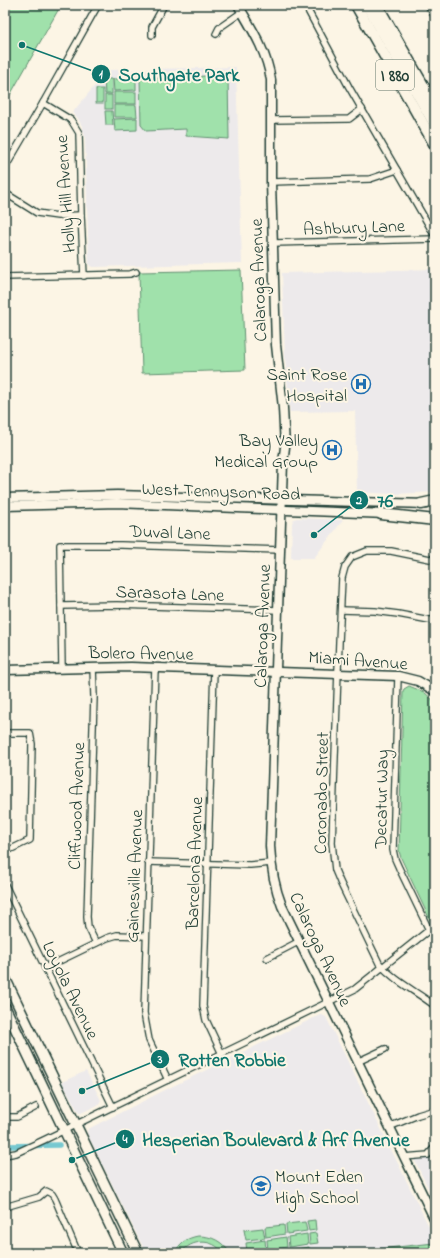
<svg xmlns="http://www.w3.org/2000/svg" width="440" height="1258" font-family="'Indie Flower',sans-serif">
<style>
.built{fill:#edeaeb}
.green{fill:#a0e1ab;stroke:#608f70}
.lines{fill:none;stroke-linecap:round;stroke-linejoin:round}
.canal{stroke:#77c8d0;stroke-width:5.5}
.street-casing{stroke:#1f3d34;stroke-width:8}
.secondary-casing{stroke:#1f3d34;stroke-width:11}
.primary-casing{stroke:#1f3d34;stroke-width:12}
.highway-casing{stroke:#1f3d34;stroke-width:13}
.street{stroke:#fcf5e5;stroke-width:5.5}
.secondary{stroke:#fcf5e5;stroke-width:8}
.primary{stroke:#fcf5e5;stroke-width:9}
.highway{stroke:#fcf5e5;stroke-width:10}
.labels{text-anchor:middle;stroke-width:4;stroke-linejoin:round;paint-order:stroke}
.shield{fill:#fcf5e5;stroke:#617469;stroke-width:1}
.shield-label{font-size:17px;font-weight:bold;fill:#1f3d34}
.street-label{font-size:18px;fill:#1f3d34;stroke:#fcf5e5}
.poi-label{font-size:18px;fill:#1f3d34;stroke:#fcf5e5;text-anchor:end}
.leader{fill:none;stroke:#0f766e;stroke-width:1.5}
.callout-dot{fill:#0f766e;stroke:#fcf5e5;stroke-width:1.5}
.mark-label{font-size:12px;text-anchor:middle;font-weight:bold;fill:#fff}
.callout-label{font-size:19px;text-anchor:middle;font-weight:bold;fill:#0f766e;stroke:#fcf5e5;stroke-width:4;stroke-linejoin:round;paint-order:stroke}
</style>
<rect width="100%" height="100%" fill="#fcf5e5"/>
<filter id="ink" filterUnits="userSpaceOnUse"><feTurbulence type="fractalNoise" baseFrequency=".025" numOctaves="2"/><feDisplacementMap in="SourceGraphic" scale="8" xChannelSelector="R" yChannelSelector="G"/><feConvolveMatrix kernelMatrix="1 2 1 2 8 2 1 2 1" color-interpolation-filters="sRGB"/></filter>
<g filter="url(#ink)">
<g class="built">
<path d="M236,67L242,263L93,267L90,266L89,263L85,137L82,126L77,117L72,113L108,70Z"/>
<path d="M435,269V492L393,494L357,492L355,411L290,412L285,357L282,273Z"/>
<path d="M297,518L343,520L314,558H291L292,523L294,519Z"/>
<path d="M320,1015H322L326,1017L435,1239V1253H146L87,1133L88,1129L171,1087Z"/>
<path d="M86,1071L101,1100L98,1105L81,1113H79L62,1082Z"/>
<path d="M414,1159H435V1202Z"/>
</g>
<g class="green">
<path d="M5,5H61L5,104Z"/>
<path d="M228,75L229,139L186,136V129L146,131L141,125L140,79Z"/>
<path d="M104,79H112V94H105Z"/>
<path d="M113,79H136V90L114,91Z"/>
<rect x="96" y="89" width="7" height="14"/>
<rect x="114" y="92" width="22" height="12"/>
<rect x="105" y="95" width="7" height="14"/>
<path d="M114,105H136L137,117H114Z"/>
<path d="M105,111H112L113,125H106Z"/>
<path d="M137,118V130L115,131L114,119Z"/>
<path d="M241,270L245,370L142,373L139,272Z"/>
<path d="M409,686L424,692L435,702V926L431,922L401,858L399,851L403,691L404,689Z"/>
<path d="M315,1220L316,1230L309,1231L307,1221Z"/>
<path d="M305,1222L307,1231L287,1234L286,1224Z"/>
<path d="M284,1225L285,1234L266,1237L265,1227Z"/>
<path d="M263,1228L265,1238L246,1240L244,1230Z"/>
<path d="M316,1233L318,1243L310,1244L309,1234Z"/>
<path d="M307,1234L308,1244L289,1247L288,1237Z"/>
<path d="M198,1236C212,1236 222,1241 230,1253H223C213,1238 191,1239 181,1253H175C179,1243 187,1238 198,1236Z"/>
<path d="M286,1237L287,1247L268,1250L267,1240Z"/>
<path d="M265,1240L266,1250L247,1253L246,1243Z"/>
<path d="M434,1243L435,1253H360V1251Z"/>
<path d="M309,1247L310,1253H290V1250Z"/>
</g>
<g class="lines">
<path class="canal" d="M5,1146L59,1145"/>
<g class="street-casing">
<g id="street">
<path d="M305,5L349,87L435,236"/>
<path d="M428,5L435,17"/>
<path d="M216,34L219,28L242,12"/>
<path d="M152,35V27L164,5"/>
<path d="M43,103L71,120L79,133L81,215L84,276"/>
<path d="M271,120L349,119L362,109"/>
<path d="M5,168L43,103L98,5"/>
<path d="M271,182L370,179L397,170"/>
<path d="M5,193L37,213L58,216L81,215"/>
<path d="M273,243L435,239"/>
<path d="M5,277L130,274L136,272"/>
<path d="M435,560L391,551H367L352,557L345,567L342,578L339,642L332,843L335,870L340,882L379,963C395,982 416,991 435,1006"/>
<path d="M61,606L117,605L278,610"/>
<path d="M341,610L375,611L398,614L435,621"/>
<path d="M93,667L94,697L87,917L88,927L96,943"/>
<path d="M62,668L60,545H121L280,550"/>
<path d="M155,668L144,1013L149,1040L168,1080"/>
<path d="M214,670L203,1006L206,1020L222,1054"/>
<path d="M398,676L393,850L395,859L399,868L429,930L435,935"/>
<path d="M5,733H30L32,744L30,840L5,852"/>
<path d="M148,862L250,865L271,863"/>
<path d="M5,885L113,1107"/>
<path d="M267,958L298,942"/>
<path d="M45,968L107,938L117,935L146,936"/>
<path d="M5,1047H6"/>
<path d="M357,1062L385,1049"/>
<path d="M5,1117H17L36,1107"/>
<path d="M389,1127L418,1115L435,1110"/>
<path d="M5,1132L6,1139"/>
<path d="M5,1155L16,1153L44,1140L355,989L429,930"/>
<path d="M404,1157L428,1155L435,1147"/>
<path d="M5,1207L39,1197L46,1191L52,1194L55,1199L78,1253"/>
</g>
</g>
<g class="secondary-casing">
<g id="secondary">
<path d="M238,5C252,29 267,52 271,80V182L276,345L283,408L285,447L283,463L270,846C271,867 274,886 282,906L435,1220"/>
<path d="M5,498L117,495L426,504"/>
<path d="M5,506L117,503L386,514"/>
<path d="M5,670L131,667L398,676L418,681L435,691"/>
</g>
</g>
<g class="primary-casing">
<g id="primary">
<path d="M5,978L138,1253"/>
<path d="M5,1007L123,1253"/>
</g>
</g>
<g class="highway-casing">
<g id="highway">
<path d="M356,5L435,145"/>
<path d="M367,5L435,125"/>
<path d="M377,5L435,106"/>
<path d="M421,504L435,501"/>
<path d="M381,514L435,520"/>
</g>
</g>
<use href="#street" class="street"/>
<use href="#secondary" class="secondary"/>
<use href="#primary" class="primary"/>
<use href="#highway" class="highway"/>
</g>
</g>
<defs>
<g id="hospital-ring" transform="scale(1)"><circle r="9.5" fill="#fcf5e5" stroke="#1f6fb2" stroke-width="1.5"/><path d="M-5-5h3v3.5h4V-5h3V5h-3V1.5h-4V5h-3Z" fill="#1f6fb2"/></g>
<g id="school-ring" transform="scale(1)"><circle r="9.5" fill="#fcf5e5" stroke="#1f6fb2" stroke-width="1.5"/><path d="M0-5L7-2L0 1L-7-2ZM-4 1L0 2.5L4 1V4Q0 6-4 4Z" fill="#1f6fb2"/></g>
</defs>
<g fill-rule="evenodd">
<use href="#hospital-ring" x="361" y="384"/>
<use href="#hospital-ring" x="332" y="450"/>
<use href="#school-ring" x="261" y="1186"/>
</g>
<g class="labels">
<rect class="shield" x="376" y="60" width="38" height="30" rx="3"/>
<g class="shield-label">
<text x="395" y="81">I 880</text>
</g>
<g class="street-label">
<text transform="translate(65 194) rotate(-94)" y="6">Holly Hill Avenue</text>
<text transform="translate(354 227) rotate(-2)" y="6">Ashbury Lane</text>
<text transform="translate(258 280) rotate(-92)" y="6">Calaroga Avenue</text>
<text transform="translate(221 491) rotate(2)" y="6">West Tennyson Road</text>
<text transform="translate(170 532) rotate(2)" y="6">Duval Lane</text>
<text transform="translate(170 593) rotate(2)" y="6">Sarasota Lane</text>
<text transform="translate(262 626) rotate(-88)" y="6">Calaroga Avenue</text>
<text transform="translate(141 653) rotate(1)" y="6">Bolero Avenue</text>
<text transform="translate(358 660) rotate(4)" y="6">Miami Avenue</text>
<text transform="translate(321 793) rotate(-89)" y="6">Coronado Street</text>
<text transform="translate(381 799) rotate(-89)" y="6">Decatur Way</text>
<text transform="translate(76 806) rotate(-88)" y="6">Cliffwood Avenue</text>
<text transform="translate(194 863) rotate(-88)" y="6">Barcelona Avenue</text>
<text transform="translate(134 876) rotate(-88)" y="6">Gainesville Avenue</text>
<text transform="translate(321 949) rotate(65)" y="6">Calaroga Avenue</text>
<text transform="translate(71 990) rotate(64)" y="6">Loyola Avenue</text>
</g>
<g class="poi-label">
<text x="347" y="380">Saint Rose<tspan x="347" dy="21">Hospital</tspan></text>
<text x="318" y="446">Bay Valley<tspan x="318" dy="21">Medical Group</tspan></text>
<text x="275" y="1182" text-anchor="start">Mount Eden<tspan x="275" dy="21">High School</tspan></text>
</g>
</g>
<path class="leader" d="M22 45L101 74M314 535L359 500M82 1091L160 1059M72 1160L125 1139"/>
<g class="callout-dot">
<circle cx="22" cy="45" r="4"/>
<circle cx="314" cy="535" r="4"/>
<circle cx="82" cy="1091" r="4"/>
<circle cx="72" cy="1160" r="4"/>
<circle cx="101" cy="74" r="10"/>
<circle cx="359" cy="500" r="10"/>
<circle cx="160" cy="1059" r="10"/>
<circle cx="125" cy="1139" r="10"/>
</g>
<g class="mark-label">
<text x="101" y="78">1</text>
<text x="359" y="504">2</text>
<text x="160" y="1063">3</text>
<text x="125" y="1143">4</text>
</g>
<g class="callout-label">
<text x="179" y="81">Southgate Park</text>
<text x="385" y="507">76</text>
<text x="232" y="1066">Rotten Robbie</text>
<text x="276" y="1146">Hesperian Boulevard &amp; Arf Avenue</text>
</g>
<rect width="440" height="1258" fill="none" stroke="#fcf5e5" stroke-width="20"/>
<rect x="10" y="10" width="420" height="1238" fill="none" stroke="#1f3d34" stroke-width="1.5" filter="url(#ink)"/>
</svg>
